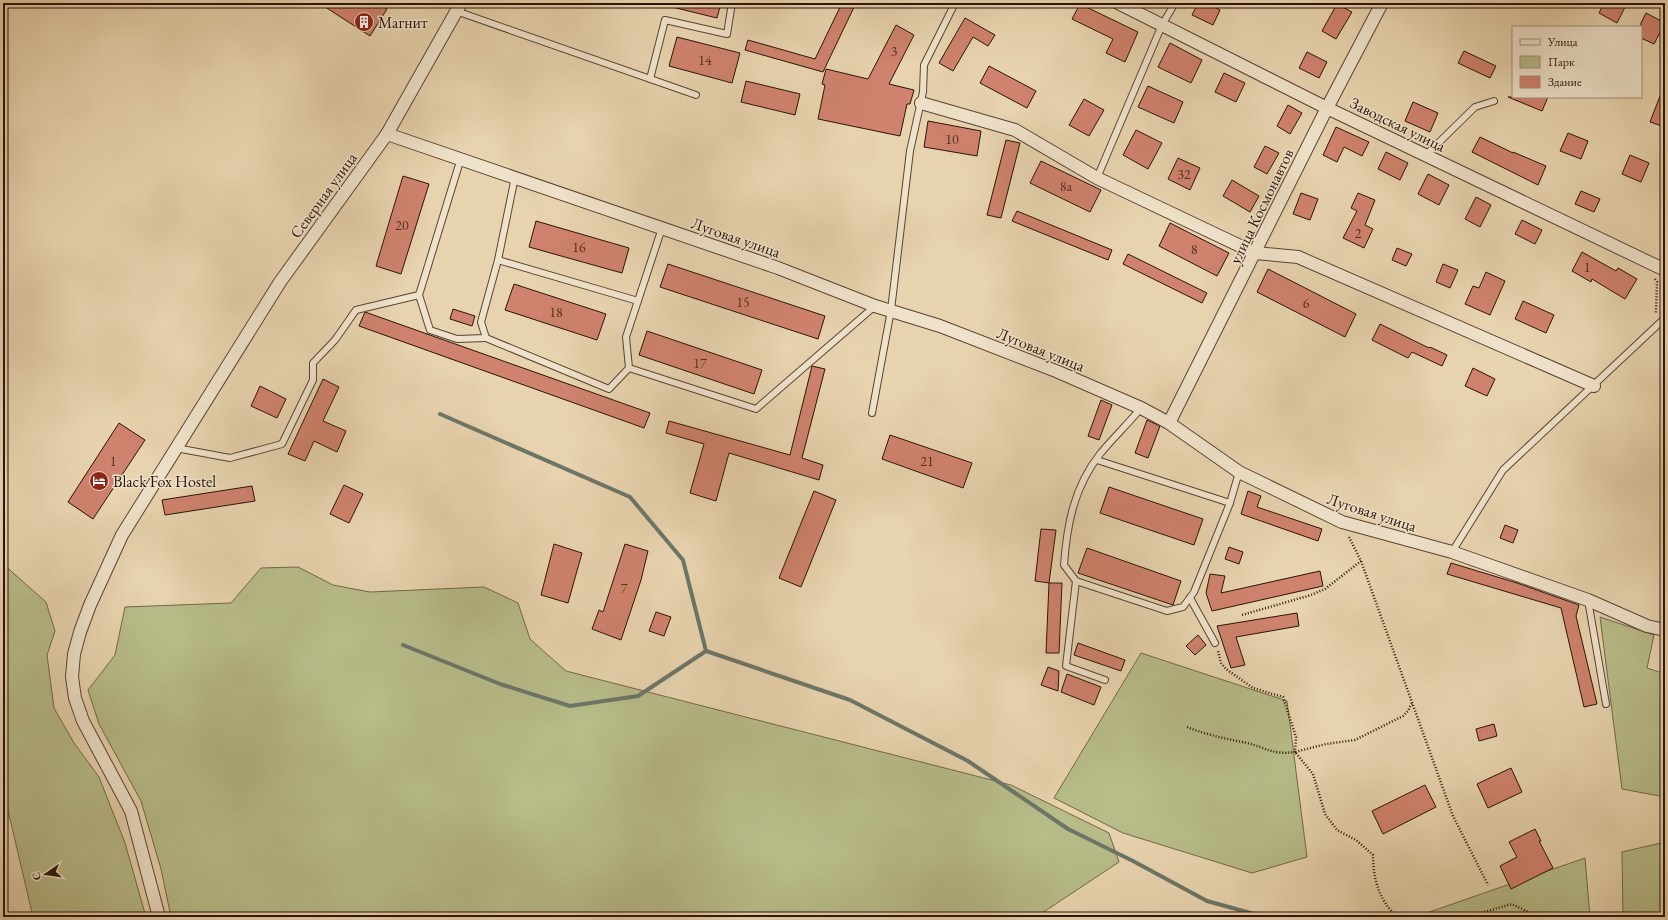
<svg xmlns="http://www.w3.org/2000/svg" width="1668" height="920" font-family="'EB Garamond',serif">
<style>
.green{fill:#b7bc89;stroke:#716848}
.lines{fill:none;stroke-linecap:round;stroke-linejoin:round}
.stream{stroke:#6c7667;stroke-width:4}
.building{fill:#cf826d;stroke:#2b1308}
.service-casing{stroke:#5a4332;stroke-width:8}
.minor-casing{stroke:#5a4332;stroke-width:14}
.path{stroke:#2b1308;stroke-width:2.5;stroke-dasharray:1 2;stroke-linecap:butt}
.service{stroke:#efe2ca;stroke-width:6}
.minor{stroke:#efe2ca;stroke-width:12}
.labels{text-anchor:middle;stroke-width:3;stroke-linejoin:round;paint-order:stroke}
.number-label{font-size:14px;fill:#542f21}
.poi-label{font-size:16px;fill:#2b1308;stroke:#efe2ca;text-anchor:start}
.street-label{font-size:16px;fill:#2b1308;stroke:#efe2ca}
</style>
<rect width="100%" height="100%" fill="#e7d3ae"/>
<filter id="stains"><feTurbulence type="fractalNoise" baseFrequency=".005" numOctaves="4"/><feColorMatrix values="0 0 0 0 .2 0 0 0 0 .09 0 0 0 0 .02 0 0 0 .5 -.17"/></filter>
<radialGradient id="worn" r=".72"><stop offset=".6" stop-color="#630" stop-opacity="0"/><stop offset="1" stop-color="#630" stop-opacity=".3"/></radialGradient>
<g class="green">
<path d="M3,564L46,602L55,631L47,655L54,708L74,743L99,777L125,843L146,917H33L3,789Z"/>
<path d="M298,567L333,585L370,592L484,587L518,603L530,639L566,671L1011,785L1109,833L1119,862L1036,917H171L161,869L141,801L99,724L88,690L115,655L125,607L231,603L261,568Z"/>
<path d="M1600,617L1654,635L1647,668L1665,674V797L1622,789Z"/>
<path d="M1141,653L1287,701L1307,857L1252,873L1123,833L1054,798Z"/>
<path d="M1665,842V917H1623L1622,852Z"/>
<path d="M1585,858L1590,917H1415Z"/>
</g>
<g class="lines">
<g class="stream">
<path d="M440,414L630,497L683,560L706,651"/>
<path d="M403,645L500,684L570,706L638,696L706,651"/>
<path d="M706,651L850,700L968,761L1068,829L1133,861L1207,901L1265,917"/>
</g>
</g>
<g class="building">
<path d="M319,3H378L387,9L370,36Z"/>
<path d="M673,3H704L720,7L717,18L672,7Z"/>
<path d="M842,3H856L823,72L745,50L748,40L815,59Z"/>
<path d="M1198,3H1207L1220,10L1213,25L1192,15Z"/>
<path d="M1604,3H1627L1617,23L1599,13Z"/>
<path d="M1080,4L1138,32L1125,62L1106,53L1113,39L1072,19Z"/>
<path d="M1337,4L1352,12L1336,39L1322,31Z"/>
<path d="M1646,13L1665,23L1654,44L1641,38V23Z"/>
<path d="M965,18L995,35L988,46L973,37L953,71L939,63Z"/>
<path d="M896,25L914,35L889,84L914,90L910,104H907L900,136L818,119L825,85L822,84L826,69L868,79Z"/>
<path d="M677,37L740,53L732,83L669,66Z"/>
<path d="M1170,43L1202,60L1191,83L1158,67Z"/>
<path d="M1464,51L1496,66L1490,78L1458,63Z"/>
<path d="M1307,52L1327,62L1319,78L1299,68Z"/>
<path d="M989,66L1036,91L1027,108L980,83Z"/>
<path d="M1224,73L1245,83L1236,102L1215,92Z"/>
<path d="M746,81L800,94L795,115L741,102Z"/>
<path d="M1148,86L1183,102L1174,123L1138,107Z"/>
<path d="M1664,86H1665V127L1650,122Z"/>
<path d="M1508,97H1548L1542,111Z"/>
<path d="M1084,99L1104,110L1089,136L1069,125Z"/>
<path d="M1413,102L1438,113L1430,132L1405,121Z"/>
<path d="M1288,105L1302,113L1290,134L1277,126Z"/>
<path d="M928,121L981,131L977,156L924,147Z"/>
<path d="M1336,127L1369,142L1362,156L1344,147L1337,162L1323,155Z"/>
<path d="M1136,130L1162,143L1148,169L1123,155Z"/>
<path d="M1568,133L1588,141L1581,159L1560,151Z"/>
<path d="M1480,137L1513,153V152L1546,166L1538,185L1472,152Z"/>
<path d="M1006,140L1020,143L1001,218L987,215Z"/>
<path d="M1265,146L1279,153L1267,174L1254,167Z"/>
<path d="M1386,152L1408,163L1400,180L1378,169Z"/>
<path d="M1630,155L1649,163L1641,182L1622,174Z"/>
<path d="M1178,158L1200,168L1190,190L1168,179Z"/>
<path d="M1041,161L1101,190L1090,212L1030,183Z"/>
<path d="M1428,174L1449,185L1439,205L1418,194Z"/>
<path d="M403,176L429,184L401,274L376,266Z"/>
<path d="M1232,180L1259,196L1250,212L1223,196Z"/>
<path d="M1581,191L1600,199L1594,212L1575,204Z"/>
<path d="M1301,193L1318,199L1310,220L1293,214Z"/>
<path d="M1358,193L1375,200L1365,225L1373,229L1364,248L1343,238L1357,211L1351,208Z"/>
<path d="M1476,197L1491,205L1480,227L1465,219Z"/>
<path d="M1017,211L1112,250L1108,260L1012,221Z"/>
<path d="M1522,220L1542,230L1535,244L1515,234Z"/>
<path d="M536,221L629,248L622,273L529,247Z"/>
<path d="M1170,223L1229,253L1217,276L1159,246Z"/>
<path d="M1397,248L1412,254L1406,266L1392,260Z"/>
<path d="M1582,252L1616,271L1618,268L1637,279L1625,299L1592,279L1591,282L1572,271Z"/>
<path d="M1128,254L1207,293L1202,303L1123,264Z"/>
<path d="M668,264L825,316L818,339L660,287Z"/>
<path d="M1443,264L1458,270L1450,288L1436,282Z"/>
<path d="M1268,269L1356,314L1345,337L1257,292Z"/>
<path d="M1486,272L1505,281L1490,315L1465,304L1473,286L1479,288Z"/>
<path d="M514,284L606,314L597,340L505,310Z"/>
<path d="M1523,301L1554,315L1546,333L1515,319Z"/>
<path d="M453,309L475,316L472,326L450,319Z"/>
<path d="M365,312L650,413L644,428L359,326Z"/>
<path d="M1380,324L1429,348L1430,347L1447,355L1442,366L1412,352L1408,358L1372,340Z"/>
<path d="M647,331L762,370L754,394L639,355Z"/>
<path d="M812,366L825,369L802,458L823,465L819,480L729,453L716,501L690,493L704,444L666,433L669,421L790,455Z"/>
<path d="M1473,368L1495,379L1487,396L1465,386Z"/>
<path d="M323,379L339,387L323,421L346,431L337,452L314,441L305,461L288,454Z"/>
<path d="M260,386L286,399L277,418L251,406Z"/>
<path d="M1101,400L1112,405L1099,440L1088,436Z"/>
<path d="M1147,420L1160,426L1148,458L1135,453Z"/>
<path d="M119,423L145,440L93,519L68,502Z"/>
<path d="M890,435L972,463L963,488L882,459Z"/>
<path d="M344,485L363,494L349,523L330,514Z"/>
<path d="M252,486L255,501L165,515L162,500Z"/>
<path d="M1109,487L1203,519L1194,545L1100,513Z"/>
<path d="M814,491L836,500L801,587L779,578Z"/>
<path d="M1248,491L1261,496L1257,507L1322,529L1318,541L1241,514Z"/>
<path d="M1505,525L1518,530L1513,543L1500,538Z"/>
<path d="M1041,529L1056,530L1049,583L1035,581Z"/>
<path d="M554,544L582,553L568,603L541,595Z"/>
<path d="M625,544L648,551L641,580L621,640L592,629L599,610L603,612Z"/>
<path d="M1229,547L1243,552L1239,564L1225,559Z"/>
<path d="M1087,548L1181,581L1173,605L1078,573Z"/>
<path d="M1451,563L1517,583L1579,605L1576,616L1597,704L1584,707L1561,608L1447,574Z"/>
<path d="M1320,571L1323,586L1212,611L1206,593L1210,574L1225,576L1221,593Z"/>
<path d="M1049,583H1062L1059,653H1046Z"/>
<path d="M656,612L671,617L664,636L649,631Z"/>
<path d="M1297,613L1299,626L1236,637L1245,665L1231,668L1217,626Z"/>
<path d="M1198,635L1206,645L1195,655L1186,646Z"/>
<path d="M1078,643L1125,660L1121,671L1074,655Z"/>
<path d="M1048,667L1059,671L1058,691L1041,685Z"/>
<path d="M1067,674L1101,687L1094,705L1061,692Z"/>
<path d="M1494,724L1497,736L1479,741L1476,729Z"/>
<path d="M1511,768L1522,792L1488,808L1477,784Z"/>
<path d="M1425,785L1436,807L1383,834L1372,811Z"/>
<path d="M1535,829L1541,841H1539L1553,868L1511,889L1500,866L1517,857L1509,842Z"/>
</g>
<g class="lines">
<g class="service-casing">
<g id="service">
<path d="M456,11L696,95"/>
<path d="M650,79L665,20L727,34L732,3"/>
<path d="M1426,155L1475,107L1494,101"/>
<path d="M461,158L419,295L430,330L457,339L486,338"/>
<path d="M515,177L498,260L638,301"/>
<path d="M1097,178L1162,25L1175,3"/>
<path d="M662,228L626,337L629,368L756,409L875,306"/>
<path d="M498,260L481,322L486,338L609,389L629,368"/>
<path d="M1141,408C1128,424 1113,438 1100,454C1074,487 1067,524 1064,565L1076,581L1167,611L1183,607L1194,592L1230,503L1239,472"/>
<path d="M872,413L891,310L910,151L923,92L924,65L955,3"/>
<path d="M176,448L230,458L282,444L313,380V363L335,340L356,310L419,295"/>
<path d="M1097,460L1230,503"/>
<path d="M1452,552L1503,470L1665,318"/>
<path d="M1076,581L1066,666L1105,680"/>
<path d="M1190,598L1215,643"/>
<path d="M1588,600L1606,704"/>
</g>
</g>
<g class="minor-casing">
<g id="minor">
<path d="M1118,3L1327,108L1665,270"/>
<path d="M921,103L1015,130L1097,178L1255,253L1298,257L1594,386"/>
<path d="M387,134L778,268L875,306L940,326L1056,371L1141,408L1169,423L1239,472L1342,522L1452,552L1588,600L1647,626L1665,630"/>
<path d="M1169,423L1327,108L1382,3"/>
<path d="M159,917L131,811L83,721L75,698L72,677L74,654L80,632L90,605L122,535L280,282L387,134L461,3"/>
</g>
</g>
<g class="path">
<path d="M1655,279L1657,282L1656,313"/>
<path d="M1349,537L1361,561L1453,816L1488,885"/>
<path d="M1242,615L1311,595L1325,589L1361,561"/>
<path d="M1187,727C1207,735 1227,739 1247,743C1267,748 1272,755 1295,752L1296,737L1283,697L1253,688L1226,669L1221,663L1218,651"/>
<path d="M1398,917C1379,902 1373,878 1373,855L1356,840L1337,830L1325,814L1313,774L1295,752L1326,744L1355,740L1403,716L1408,711L1412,703"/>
<path d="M1467,917L1512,904L1530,913L1531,917"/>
</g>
<use href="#service" class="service"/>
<use href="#minor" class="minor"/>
</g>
<defs>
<g id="building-disc" transform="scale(1)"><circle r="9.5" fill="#8f2418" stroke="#efe2ca"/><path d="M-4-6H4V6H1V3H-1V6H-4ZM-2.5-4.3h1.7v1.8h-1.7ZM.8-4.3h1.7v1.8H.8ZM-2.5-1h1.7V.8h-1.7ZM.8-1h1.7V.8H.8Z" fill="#fff"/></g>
<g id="hotel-disc" transform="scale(1)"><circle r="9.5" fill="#8f2418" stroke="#efe2ca"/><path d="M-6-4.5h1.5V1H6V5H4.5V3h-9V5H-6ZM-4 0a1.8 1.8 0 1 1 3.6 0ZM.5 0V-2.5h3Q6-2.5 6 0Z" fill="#fff"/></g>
</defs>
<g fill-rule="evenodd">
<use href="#building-disc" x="364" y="22"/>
<use href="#hotel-disc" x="99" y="481"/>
</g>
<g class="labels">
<g class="number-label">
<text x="894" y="56">3</text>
<text x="705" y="65">14</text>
<text x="952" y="144">10</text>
<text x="1184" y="179">32</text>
<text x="1066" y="191">8а</text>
<text x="402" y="230">20</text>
<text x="1358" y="238">2</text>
<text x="579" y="252">16</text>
<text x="1194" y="254">8</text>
<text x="1587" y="272">1</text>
<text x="743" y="307">15</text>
<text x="1306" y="308">6</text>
<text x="556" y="317">18</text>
<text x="700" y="368">17</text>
<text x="113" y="466">1</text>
<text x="927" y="466">21</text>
<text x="624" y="593">7</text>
</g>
<g class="poi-label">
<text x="378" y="28">Магнит</text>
<text x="113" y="487">Black Fox Hostel</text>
</g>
<g class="street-label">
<text transform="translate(1398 124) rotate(26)" y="6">Заводская улица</text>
<text transform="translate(323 195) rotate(-54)" y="6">Северная улица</text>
<text transform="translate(1261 206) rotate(-64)" y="6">улица Космонавтов</text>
<text transform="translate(736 237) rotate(19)" y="6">Луговая улица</text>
<text transform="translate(1041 349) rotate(22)" y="6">Луговая улица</text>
<text transform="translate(1372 512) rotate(18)" y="6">Луговая улица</text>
</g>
</g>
<rect width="1668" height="920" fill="none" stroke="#e7d3ae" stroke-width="16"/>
<rect x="4" y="4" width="1660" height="912" fill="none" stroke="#2b1308" stroke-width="2"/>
<rect x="8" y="8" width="1652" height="904" fill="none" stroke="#2b1308"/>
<rect x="1512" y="26" width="130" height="72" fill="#efe2ca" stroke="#a18f7c"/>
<rect x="1520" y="39" width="20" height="6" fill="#efe2ca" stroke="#a18f7c"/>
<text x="1548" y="46" font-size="12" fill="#2b1308">Улица</text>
<rect x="1520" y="56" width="20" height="12" fill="#b7bc89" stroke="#a18f7c"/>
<text x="1548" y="66" font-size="12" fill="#2b1308">Парк</text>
<rect x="1520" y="76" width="20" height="12" fill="#cf826d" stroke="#a18f7c"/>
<text x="1548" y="86" font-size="12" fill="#2b1308">Здание</text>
<g transform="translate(46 874) rotate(257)" stroke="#efe2ca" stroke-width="3" paint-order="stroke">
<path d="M0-3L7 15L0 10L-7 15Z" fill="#2b1308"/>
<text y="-6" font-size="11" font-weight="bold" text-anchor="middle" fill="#2b1308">С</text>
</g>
<rect width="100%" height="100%" filter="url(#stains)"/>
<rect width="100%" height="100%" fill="url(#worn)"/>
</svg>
